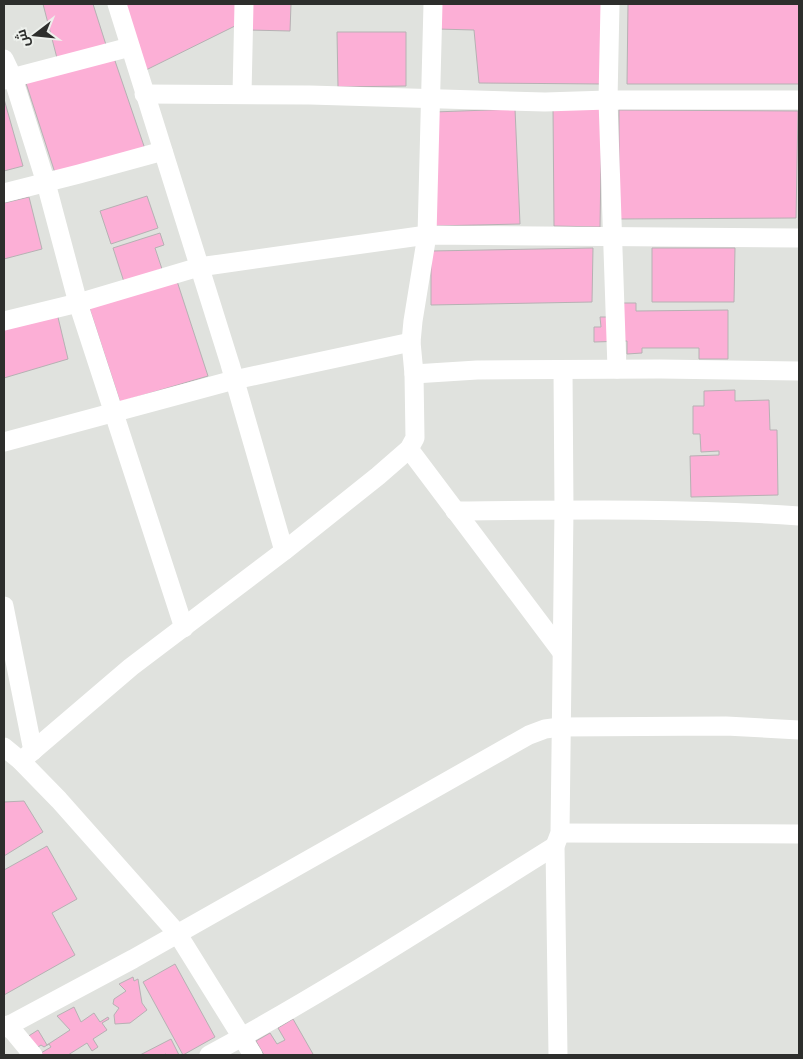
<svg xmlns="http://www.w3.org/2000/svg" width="803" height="1059" font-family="'Titillium Web',Cairo,sans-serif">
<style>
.building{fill:#fcafd6;stroke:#b6b1b3}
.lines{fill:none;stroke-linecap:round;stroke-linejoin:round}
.street{stroke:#fff;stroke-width:19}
</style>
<rect width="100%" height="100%" fill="#e0e2de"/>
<g class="building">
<path d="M43,4H93L107,48L58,62Z"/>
<path d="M124,4H235L241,23L146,70Z"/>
<path d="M249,4H291L290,31L249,30Z"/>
<path d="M437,4H603L602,84L479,83L474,30L437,29Z"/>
<path d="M628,4H799V84H627Z"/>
<path d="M337,32H406V86L338,87Z"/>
<path d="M113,55L145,149L56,176L25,80Z"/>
<path d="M4,99L23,166L4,171Z"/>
<path d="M602,104L600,227L554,226L553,108Z"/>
<path d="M515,109L520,224L433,226L434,112Z"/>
<path d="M619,110L798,111L796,218L619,219Z"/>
<path d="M147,196L158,228L111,244L100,211Z"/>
<path d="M29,197L42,249L4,259V203Z"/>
<path d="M160,233L164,245L155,248L162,269L124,282L113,248Z"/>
<path d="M593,248L592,302L431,305V251Z"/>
<path d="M652,248H735L734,302H652Z"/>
<path d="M176,278L208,376L120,402L88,304Z"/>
<path d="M612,303H636V311L728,310V359H699V348H642V353L627,354V341L594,342V327H601L600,317H612Z"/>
<path d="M56,309L68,359L4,378V322Z"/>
<path d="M735,390V401L769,400L770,430H777L778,495L691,497L690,456L719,455V451L701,452L700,434H693V406H704V391Z"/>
<path d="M24,801L43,832L4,856V802Z"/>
<path d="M47,846L77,899L52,913L75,955L4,995V870Z"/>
<path d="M175,964L215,1037L183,1055L143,982Z"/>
<path d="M133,977L134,981L138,979L142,1003L147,1010L130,1023L115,1024L114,1015L119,1008L113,1004L114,999L126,991L119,984Z"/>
<path d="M74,1007L81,1022L94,1013L100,1022L108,1017L109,1019L102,1023L107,1030L93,1039L98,1047L92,1051L87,1043L68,1055H42L41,1053L51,1047L49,1044L44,1047L41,1045L35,1049L27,1037L38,1030L47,1045L70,1030L57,1016Z"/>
<path d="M293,1019L313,1054L310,1055H264L256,1041L270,1033L277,1044L285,1040L278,1028Z"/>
<path d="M171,1039L179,1055H167L166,1054L163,1055H140Z"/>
</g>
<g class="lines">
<g class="street">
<path d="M117,4L230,364L284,551"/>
<path d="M433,4L427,235L413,321L411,342L414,374L477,370L660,369L799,371"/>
<path d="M610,4L608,100L617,369"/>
<path d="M4,59L13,78L46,183L78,303L184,628"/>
<path d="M4,80L130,47"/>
<path d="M144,94L310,95L545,102L608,100H799"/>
<path d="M242,94L244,4"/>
<path d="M4,193L79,174L163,151"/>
<path d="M4,321L78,303L199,267L427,235L799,238"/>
<path d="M4,442L234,380L411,342"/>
<path d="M409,449L561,651"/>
<path d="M455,511C569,510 685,508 799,516"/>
<path d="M4,606L33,751"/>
<path d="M4,747L21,761L59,800L177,933L253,1055"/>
<path d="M21,761L131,667L284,551L378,476L409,449L415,438L414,374"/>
<path d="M560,833L799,834"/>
<path d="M8,1025L33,1055"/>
<path d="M4,1028L133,959L529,735L545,729L560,727L726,726L799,730"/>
<path d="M209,1055C328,991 441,917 555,846"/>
<path d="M558,1055L555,846L560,833L564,510L563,370"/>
</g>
</g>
<rect width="803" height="1059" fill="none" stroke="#2d2e2c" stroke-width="10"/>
<g transform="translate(35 35) rotate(254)" stroke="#edf0ec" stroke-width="4" paint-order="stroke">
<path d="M0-4L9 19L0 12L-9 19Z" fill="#2d2e2c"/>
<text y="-8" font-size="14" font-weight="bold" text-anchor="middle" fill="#2d2e2c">ش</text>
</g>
</svg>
